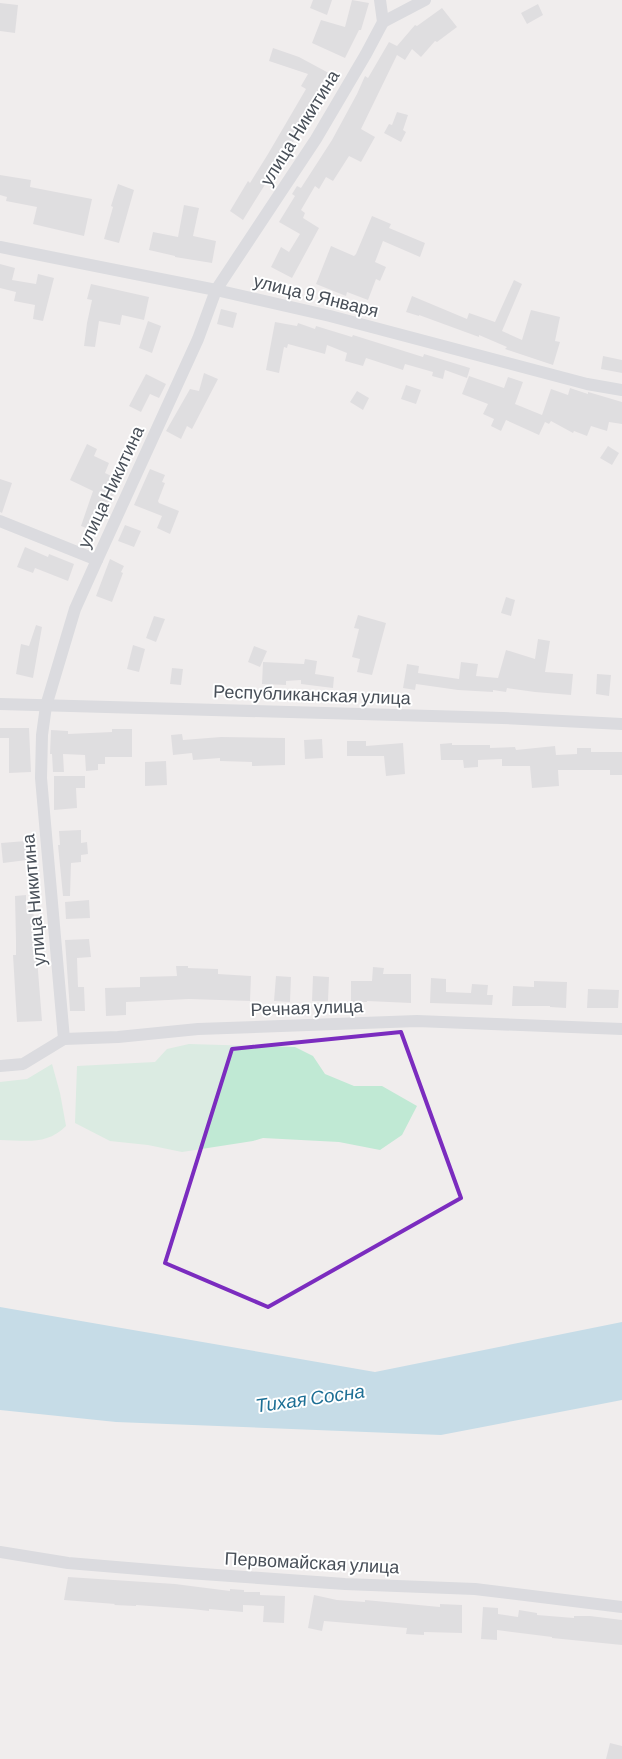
<svg xmlns="http://www.w3.org/2000/svg" width="622" height="1759" font-family="Barlow,sans-serif">
<style>
.green{fill:#c0e9d4}
.water{fill:#93c8e0}
.building{fill:#cbccd1}
.lines{fill:none;stroke-linecap:round;stroke-linejoin:round}
.minor{stroke:#c0c6ce;stroke-width:12}
.marked{fill:none;stroke:#7b2cbf;stroke-width:4;stroke-linejoin:round}
.labels{text-anchor:middle;stroke-width:4;stroke-linejoin:round;paint-order:stroke}
.street-label{font-size:18px;fill:#484f58;stroke:#fff}
.water-label{font-size:19px;font-style:italic;fill:#1d6f95;stroke:#fff}
</style>
<rect width="100%" height="100%" fill="#f0eded"/>
<g class="green">
<path d="M189,1044L295,1047L313,1056L325,1074L354,1086H382L417,1106L402,1135L380,1150L339,1142L263,1138L253,1141L182,1152L148,1145L110,1141L75,1123L77,1066L155,1062L167,1049Z"/>
<path d="M52,1064L60,1093L66,1126C46,1146 25,1140 0,1140V1082L27,1079Z"/>
</g>
<path class="water" d="M0,1307L375,1372L622,1322V1400L441,1435L116,1422L0,1410Z"/>
<g class="building">
<path d="M313,0H332L327,15L310,8Z"/>
<path d="M352,0L369,3L361,30H359L345,58L312,43L321,20L345,27Z"/>
<path d="M0,3L18,5L15,33L0,31Z"/>
<path d="M538,4L543,15L527,24L521,13Z"/>
<path d="M442,8L457,27L437,42L435,41L421,57L412,49L405,60L397,55L361,129L375,137L361,162L349,156L333,181L326,177L319,189L315,186L301,210L305,213L303,218L319,228L292,278L271,267L281,247L289,252L300,234L279,222L295,196L292,194L297,186L301,188L332,140L357,94L365,76L368,78L389,42L397,46L415,25L417,26Z"/>
<path d="M273,48L299,57L338,78L336,83L330,81L281,162L284,164L276,178L271,175L243,220L230,211L248,181L250,183L268,154L306,89L301,86L308,74L269,61Z"/>
<path d="M397,112L408,115L403,130L406,132L401,142L384,133L389,124L392,125Z"/>
<path d="M0,175L31,180L30,187L92,199L84,236L33,224L37,207L6,201L7,197L0,195Z"/>
<path d="M118,184L134,190L119,243L104,239L113,207L111,206Z"/>
<path d="M184,205L199,208L193,236L216,241L212,263L175,257V256L149,250L153,232L178,237Z"/>
<path d="M372,216L391,224L389,228L425,243L420,257L383,241L375,262L386,267L380,281L376,279L368,300L347,292L346,296L316,284L331,246L354,256L356,254Z"/>
<path d="M0,264L15,268L12,280L36,284L38,274L54,278L43,321L33,319L35,305L14,301L16,292L0,288Z"/>
<path d="M514,280L522,284L502,331L522,340L531,310L560,317L555,341L560,342L553,365L505,349L507,347L479,335V337L419,315V316L406,312L412,296L467,319L469,313L495,322Z"/>
<path d="M91,284L149,297L144,320L122,315L120,325L99,321L95,347L84,346L87,323L92,300L87,299Z"/>
<path d="M221,309L237,313L233,328L217,324Z"/>
<path d="M148,321L161,326L152,353L139,348Z"/>
<path d="M275,322L297,326L298,323L315,329L316,326L352,337L353,335L423,357L424,354L470,368L467,378L445,370L443,379L432,376L433,372L405,364L403,370L366,358L363,366L345,361L347,353L327,345L325,354L288,344L287,348L284,347L279,373L266,370Z"/>
<path d="M603,356L622,360V373L601,369Z"/>
<path d="M204,373L218,379L192,429L187,426L181,439L166,431L190,389L199,391Z"/>
<path d="M146,374L166,384L159,398L150,394L141,412L129,406Z"/>
<path d="M469,376L504,388L508,377L523,382L515,404L542,415L551,389L568,395L570,388L588,394V392L595,394L622,402V424L609,422L607,431L591,426L587,436L574,431L573,433L551,421L549,424L545,422L539,435L506,420L501,431L491,426L494,419L483,414L488,404L462,394Z"/>
<path d="M406,385L421,390L416,404L401,399Z"/>
<path d="M357,391L369,398L363,410L350,402Z"/>
<path d="M87,444L97,449L94,456L109,463L105,473L120,480L113,496H111L102,517L100,516L94,531L81,526L93,491L70,480Z"/>
<path d="M608,446L619,453L612,465L600,458Z"/>
<path d="M150,469L165,475L162,482L165,483L158,501L159,503L179,511L170,534L157,528L162,516L134,505Z"/>
<path d="M0,479L12,483L2,513L0,512Z"/>
<path d="M125,525L141,531L134,547L118,541Z"/>
<path d="M25,547L48,557L49,554L74,564L68,581L35,568L33,573L17,567Z"/>
<path d="M110,559L124,566L121,572L123,573L112,602L96,596Z"/>
<path d="M506,597L515,600L511,616L501,613Z"/>
<path d="M358,615L386,623L372,675L357,672L360,659L352,657L359,629L354,628Z"/>
<path d="M154,616L165,619L156,642L146,638Z"/>
<path d="M36,625L42,627L33,678L16,674L21,644L29,646Z"/>
<path d="M538,639L550,641L545,672L573,674L571,695L535,692L507,688L506,692L493,690V692L458,690L416,684L415,690L403,688L407,664L419,666L418,673L459,679L461,662L478,664L476,676L498,678L506,650L535,659Z"/>
<path d="M133,645L145,649L139,672L127,669Z"/>
<path d="M254,646L267,651L260,667L248,662Z"/>
<path d="M305,659L317,661L315,674L334,677L333,688L301,684V680L286,681V685L262,684L263,662L304,664Z"/>
<path d="M172,668L183,669L181,685L170,684Z"/>
<path d="M597,674L611,675L609,696L596,694Z"/>
<path d="M0,728H29L31,772L9,773V738H0Z"/>
<path d="M112,729H132V757H105V764H98V770L86,771L85,755L63,754L64,772H53L52,754H50L51,730L68,731V734L112,732Z"/>
<path d="M182,734L183,740L221,737L285,738V765L252,766V762L220,761V758L193,760L192,753L173,755L171,735Z"/>
<path d="M322,739L323,758L305,759L304,740Z"/>
<path d="M347,741H366V746L403,743L405,774L386,776L384,756H347Z"/>
<path d="M452,743V745H490V748L515,747L516,750L555,746L556,755L577,754V748H591V752H622V775H610V770H558L559,786L532,788L530,766H502V759L478,760V767L464,768L463,760H441L440,744Z"/>
<path d="M166,761L167,785L145,786V762Z"/>
<path d="M54,776H85V788H76L77,808L54,810Z"/>
<path d="M81,830V843L87,842L88,854L81,855V862L71,863L70,896H63L58,845H60L59,831Z"/>
<path d="M26,841L27,860L3,863L1,843Z"/>
<path d="M26,895V909L33,908L42,1021L17,1022L13,955H16V941L15,896Z"/>
<path d="M89,900L90,918L66,919L65,902Z"/>
<path d="M89,939L91,957L77,958L78,987H84L85,1011H70L65,940Z"/>
<path d="M176,966H188V968L218,969V974L251,976L250,1001L189,999L126,1002V1015L106,1016L105,988L140,987V977L177,976Z"/>
<path d="M373,967L384,968L383,974H411V1003L367,1001V1002H351V981H372Z"/>
<path d="M276,976L291,977L290,1002L274,1001Z"/>
<path d="M313,976L329,977L328,1001H312Z"/>
<path d="M431,978L446,979V992L471,993L472,984L488,985L487,995H493L492,1005L430,1003Z"/>
<path d="M534,981L567,982L566,1008L550,1007V1006H512L513,986L534,987Z"/>
<path d="M588,989L619,990L618,1008H587Z"/>
<path d="M68,1577L175,1584L230,1591V1589L244,1590V1592H260V1595L285,1596L284,1623L263,1622L264,1606L243,1605V1612L209,1609V1611L192,1609L136,1605V1606L114,1605L115,1604L64,1600Z"/>
<path d="M314,1595L337,1600L365,1602V1600L440,1607V1604L462,1605V1633L424,1632V1635L406,1634L407,1628L324,1621L322,1631L308,1628Z"/>
<path d="M483,1607L498,1608V1614L518,1617L519,1610L537,1613V1615L574,1618V1616H590L622,1620V1645L552,1638V1637L497,1630V1640L481,1639Z"/>
<path d="M610,1743L622,1746V1759H606Z"/>
</g>
<g class="lines">
<g class="minor">
<path d="M383,22L425,0"/>
<path d="M0,247L216,290L330,316L587,384L622,390"/>
<path d="M0,521L97,560"/>
<path d="M0,704L503,718L622,724"/>
<path d="M64,1039L41,778L42,735L46,706L75,609L97,560L198,339L216,290L316,139L366,54L383,22L380,0"/>
<path d="M0,1066L23,1064L64,1039L118,1037L198,1029L417,1021L622,1029"/>
<path d="M0,1552L68,1563L188,1573L345,1584L475,1589L622,1607"/>
</g>
</g>
<path d="M0 0H622V1759H0ZM401,1032L461,1198L268,1307L165,1263L232,1049Z" fill="#f0eded" fill-opacity=".55" fill-rule="evenodd"/>
<path class="marked" d="M401,1032L461,1198L268,1307L165,1263L232,1049Z"/>
<g class="labels">
<g class="street-label">
<text transform="translate(300 128) rotate(-58)" y="6">улица Никитина</text>
<text transform="translate(316 296) rotate(14)" y="6">улица 9 Января</text>
<text transform="translate(111 487) rotate(-65)" y="6">улица Никитина</text>
<text transform="translate(312 695) rotate(2)" y="6">Республиканская улица</text>
<text transform="translate(34 900) rotate(-95)" y="6">улица Никитина</text>
<text transform="translate(307 1008) rotate(-2)" y="6">Речная улица</text>
<text transform="translate(312 1563) rotate(3)" y="6">Первомайская улица</text>
</g>
<g class="water-label">
<text transform="translate(310 1398) rotate(-8)" y="7">Тихая Сосна</text>
</g>
</g>
</svg>
